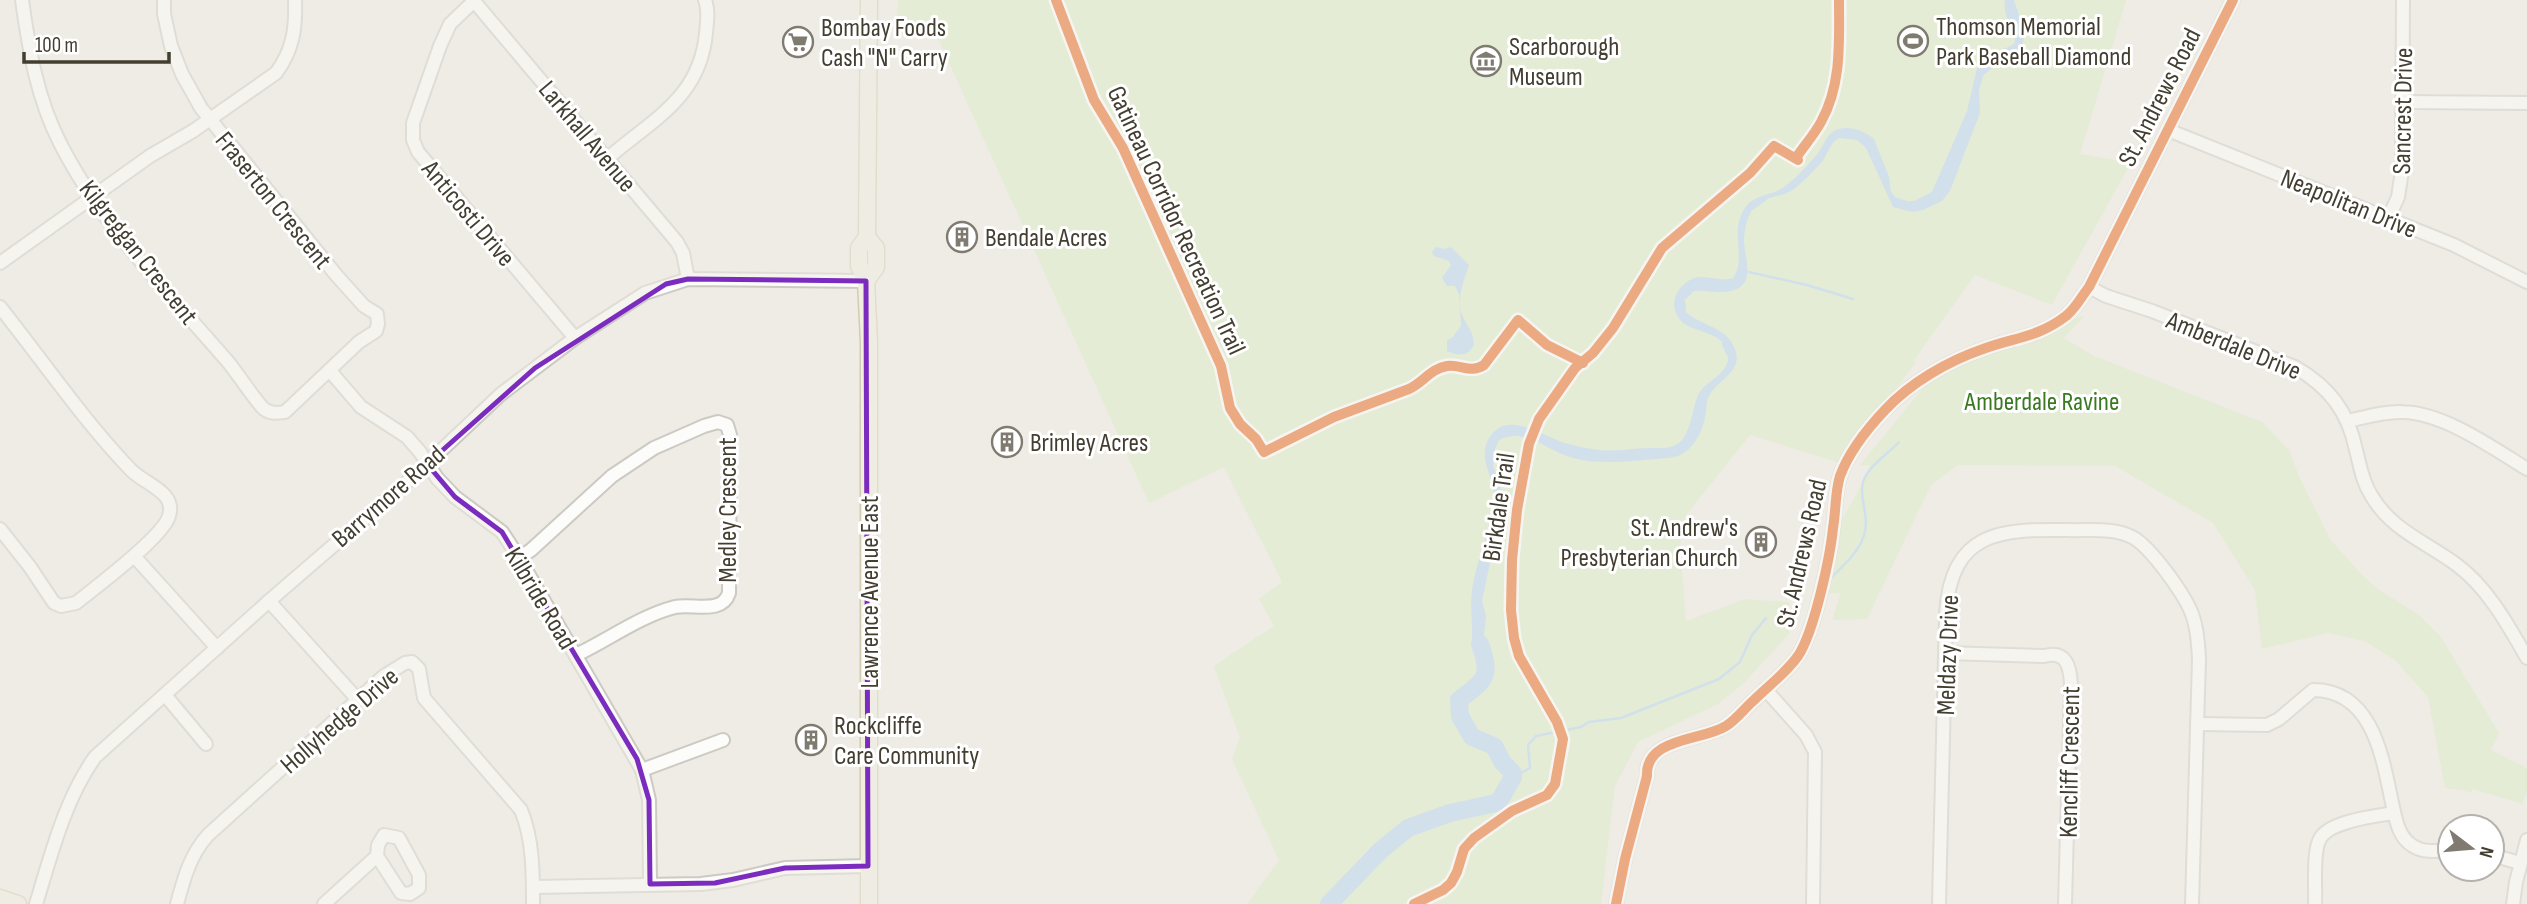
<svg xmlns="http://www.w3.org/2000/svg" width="2527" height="904" font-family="'Sofia Sans Condensed',sans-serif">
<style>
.green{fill:#d7ebc2}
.water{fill:#b0d0f1}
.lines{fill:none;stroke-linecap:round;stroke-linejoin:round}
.stream{stroke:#b0d0f1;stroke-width:2.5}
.river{stroke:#b0d0f1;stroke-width:18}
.minor-casing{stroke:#cccac3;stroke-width:16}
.major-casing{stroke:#d2ccb0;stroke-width:19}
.minor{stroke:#fcfcfb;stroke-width:12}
.major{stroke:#f0ede1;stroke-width:16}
.cycleway-casing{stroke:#fff;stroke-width:15}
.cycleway{stroke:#e8590c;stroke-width:10}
.marked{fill:none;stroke:#7b2cbf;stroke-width:5;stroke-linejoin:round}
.labels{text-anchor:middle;stroke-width:6;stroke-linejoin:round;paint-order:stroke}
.poi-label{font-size:26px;fill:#443e31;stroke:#fff;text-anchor:start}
.street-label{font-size:26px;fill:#443e31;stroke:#fff}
.park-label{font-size:26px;fill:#397921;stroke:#fff}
</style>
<rect width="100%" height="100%" fill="#eeece5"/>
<g class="green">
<path d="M898,0H2126L2080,154L2131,163L2052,305L1975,275L1914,360L1916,362L1840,463L1750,435L1686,515L1680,545L1686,621L1745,599L1789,602V634L1743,684L1718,704L1638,742L1615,786L1601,904H1247L1279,860L1232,759L1240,738L1214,666L1274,626L1259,599L1282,582L1224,467L1149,503L935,32L896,35Z"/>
<path d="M2085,315L2064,338L2094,356L2262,422L2289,450L2300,479L2330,539L2362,575L2379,590L2419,615L2441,637L2499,733L2491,750L2527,768V791L2522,804L2473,789L2472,792L2445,788L2428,697L2395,660L2364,641L2328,633L2262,649L2255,590L2213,523L2115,466L1958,465L1931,485L1867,619L1832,620L1841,593H1827L1839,525L1868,473L1869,465H1860L1937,371Z"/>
</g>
<g class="water">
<path d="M2005,0H2014L2025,33L2022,46L2015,53L2001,59L1983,76L1979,90L1980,113L1950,191L1942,201L1923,210L1912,212L1893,207L1866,148L1857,140L1839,138C1830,143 1829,151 1824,159C1819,166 1801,184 1794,189C1781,199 1760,195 1752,210C1747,218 1744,231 1744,241C1745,261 1758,288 1726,292C1716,293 1704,290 1694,291L1684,301V310C1697,324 1722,326 1732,343C1748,371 1719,378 1709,396C1706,401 1707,406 1706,412C1703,432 1692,456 1669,458C1638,460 1604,466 1573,458C1548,452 1525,426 1499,440L1495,449L1493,466L1500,483L1502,505L1482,601L1486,616L1483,646L1472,642C1473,623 1469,603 1473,584C1478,555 1493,527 1494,497C1494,477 1478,460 1488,440C1506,406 1545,439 1569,444C1579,447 1590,449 1600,450C1616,452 1632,448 1648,448C1660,448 1673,450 1682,440C1692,427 1692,409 1698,395C1705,380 1731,374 1728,354C1724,331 1696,334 1682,322C1667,307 1675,287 1692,279C1706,273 1720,283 1733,278C1747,258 1730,235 1743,211C1753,193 1770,197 1784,187C1795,179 1806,167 1815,157C1823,148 1827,131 1839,129C1851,126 1864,131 1874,139L1889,177L1891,192L1895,197L1907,201H1914L1932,192L1967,111L1978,64L1990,54L2011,46L2015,42C2013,24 2003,19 2005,0Z"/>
<path d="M1436,247L1445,249L1451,247L1469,265C1464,281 1455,301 1463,317C1468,327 1473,332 1474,344C1469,357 1458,356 1447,351V340L1452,338L1461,326L1459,294L1455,286H1447L1442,278L1451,265L1449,261L1434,256L1432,252Z"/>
</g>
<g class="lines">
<g class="stream">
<path d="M1752,209L1766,199"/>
<path d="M1749,272L1807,285L1853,299"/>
<path d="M1684,302L1685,311"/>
<path d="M1723,344L1728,355"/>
<path d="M1828,581C1847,562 1871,543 1865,514C1864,504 1860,492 1863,482C1868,466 1888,454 1899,442"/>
<path d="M1513,777L1530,768L1528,745L1536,736L1581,727L1589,722L1621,718L1719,679L1740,662L1752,635L1766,618"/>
</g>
<path class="river" d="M1329,904L1380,851L1408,828L1450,813L1496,803L1501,798L1513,777V773L1503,763L1494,746L1472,737L1460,716L1459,700C1485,680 1492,677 1480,644"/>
<g class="minor-casing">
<g id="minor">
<path d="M22,0C29,50 37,98 60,143C101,224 170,295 229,363C237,373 257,403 264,409C271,414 277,413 285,412L359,342L376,331L378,324L377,314L364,306L337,276L201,108L182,74L171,46L164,14V0"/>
<path d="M473,0L677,242L683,253L688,279"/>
<path d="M474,1L450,24L440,46L413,123V140L418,152L575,338"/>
<path d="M2403,102L2527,103"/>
<path d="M2168,130L2454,245L2527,282"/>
<path d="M608,158C653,119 700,98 706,33C707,22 709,11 705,0"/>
<path d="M2388,219L2398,197L2402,171L2403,0"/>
<path d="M0,263L150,156L193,131L276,73C293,50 296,29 295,0"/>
<path d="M2089,287L2106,296L2152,311L2295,367C2329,387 2348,411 2356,450C2360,465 2362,481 2371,495C2391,530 2426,542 2457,565C2488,588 2508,625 2527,658"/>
<path d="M0,307C43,361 83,420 131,470C144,484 177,492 169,516C163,537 96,587 76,603L61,606L54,603L30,567L0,529"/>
<path d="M330,371L361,407L407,437L420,452L437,478L455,497L502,532L519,558L642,770L649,800L650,884"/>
<path d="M2348,421C2366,417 2385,411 2403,412C2444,413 2493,448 2527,469"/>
<path d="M134,556L217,648"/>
<path d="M519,558L531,550L612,476L654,448L704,426L718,422L727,425L730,435L729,593C722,615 693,603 675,607C640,616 608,640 576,655"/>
<path d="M269,601L358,700"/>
<path d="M1946,653L2044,656C2066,650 2070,666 2071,684L2065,904"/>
<path d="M1765,689L1806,735L1815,752L1813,904"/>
<path d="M165,695L206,744"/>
<path d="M2197,724L2267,725L2279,719L2313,690C2371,690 2382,754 2391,798C2395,815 2397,837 2413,846C2424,853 2437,851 2450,850"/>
<path d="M642,770L723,740"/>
<path d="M2492,855L2520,863"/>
<path d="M533,887L701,884L733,880L785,868L868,866"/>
<path d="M36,904C51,855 65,799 95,757L269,601L415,475L501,394L575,338L645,293L688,279L866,281"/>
<path d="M177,904C184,878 190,855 208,835L384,676L405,663L412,662L419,669L424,698L521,810C533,839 533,872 533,904"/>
<path d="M324,904L377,856L378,845L384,835L399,838L419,875V888L410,894L401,893L377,856"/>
<path d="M1616,904L1625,859L1647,776C1645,737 1703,741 1726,726C1736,720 1744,709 1753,701C1768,686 1786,673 1798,656C1814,632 1830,558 1833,528C1836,511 1835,492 1840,476C1849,452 1867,429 1885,410C1910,383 1948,361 1983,349C2015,337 2037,338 2066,316C2076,308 2081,297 2089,287L2233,0"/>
<path d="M1939,904L1946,613C1951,531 2001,529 2068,530C2088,531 2113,527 2132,537C2150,546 2187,597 2193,617C2198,631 2198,644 2199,659L2192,904"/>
<path d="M2315,904C2316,888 2312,850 2321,837C2332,821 2375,816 2394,813"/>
<path d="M2513,904L2516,882L2527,840"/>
</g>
</g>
<g class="major-casing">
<g id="major">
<path d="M869,0L867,237L859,248V266L866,281L869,342V904"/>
<path d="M866,281L876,267V248L867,237"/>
<path d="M0,898L18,904"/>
</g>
</g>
<use href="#minor" class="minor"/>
<use href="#major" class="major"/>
<g class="cycleway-casing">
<g id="cycleway">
<path d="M1056,0L1094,100L1123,148L1221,366L1230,408L1240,424L1256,439L1264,452L1334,417L1409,389C1424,382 1430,369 1447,366C1461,364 1470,374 1484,365L1518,320L1547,345L1583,363"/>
<path d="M1796,158C1804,146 1814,135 1821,122C1842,84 1839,42 1839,0"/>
<path d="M1414,904L1443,890L1451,883L1457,872L1464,849L1474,838L1512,811L1547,795L1555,784L1563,739L1557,722L1519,656L1514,638L1511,610L1512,560L1517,510L1529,444L1539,419L1575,368L1593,353L1613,328L1662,248L1750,173L1774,146L1798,160"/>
<path d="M1616,904L1625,859L1647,776C1645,737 1703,741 1726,726C1736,720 1744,709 1753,701C1768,686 1786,673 1798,656C1814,632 1830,558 1833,528C1836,511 1835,492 1840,476C1849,452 1867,429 1885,410C1910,383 1948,361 1983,349C2015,337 2037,338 2066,316C2076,308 2081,297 2089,287L2233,0"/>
</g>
</g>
<use href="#cycleway" class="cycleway"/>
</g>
<path d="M0 0H2527V904H0ZM688,279L866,281L868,866L785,868L715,883L650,884L649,800L637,759L502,532L455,497L427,464L535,368L666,284Z" fill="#eeece5" fill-opacity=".55" fill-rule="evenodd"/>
<path class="marked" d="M688,279L866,281L868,866L785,868L715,883L650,884L649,800L637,759L502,532L455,497L427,464L535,368L666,284Z"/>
<defs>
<g id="stadium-ring" transform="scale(1.575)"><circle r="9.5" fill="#fff" stroke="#807b70" stroke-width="1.5"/><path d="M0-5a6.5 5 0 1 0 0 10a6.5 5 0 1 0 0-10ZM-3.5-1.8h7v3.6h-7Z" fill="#807b70"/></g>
<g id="supermarket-ring" transform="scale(1.575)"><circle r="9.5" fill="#fff" stroke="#807b70" stroke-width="1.5"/><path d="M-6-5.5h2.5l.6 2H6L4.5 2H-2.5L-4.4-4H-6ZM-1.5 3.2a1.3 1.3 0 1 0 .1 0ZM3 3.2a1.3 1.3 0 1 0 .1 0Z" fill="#807b70"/></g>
<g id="museum-ring" transform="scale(1.575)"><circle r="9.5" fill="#fff" stroke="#807b70" stroke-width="1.5"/><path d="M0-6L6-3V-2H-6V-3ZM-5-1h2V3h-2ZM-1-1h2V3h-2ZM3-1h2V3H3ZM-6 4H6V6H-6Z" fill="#807b70"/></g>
<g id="building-ring" transform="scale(1.575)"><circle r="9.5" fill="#fff" stroke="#807b70" stroke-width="1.5"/><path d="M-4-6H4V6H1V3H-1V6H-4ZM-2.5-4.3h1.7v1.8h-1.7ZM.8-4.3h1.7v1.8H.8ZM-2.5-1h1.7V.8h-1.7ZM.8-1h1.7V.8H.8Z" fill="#807b70"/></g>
</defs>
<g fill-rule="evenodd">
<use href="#stadium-ring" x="1913" y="41"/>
<use href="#supermarket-ring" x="798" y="42"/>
<use href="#museum-ring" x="1486" y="61"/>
<use href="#building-ring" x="962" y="237"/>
<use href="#building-ring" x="1007" y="442"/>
<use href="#building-ring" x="1761" y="542"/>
<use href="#building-ring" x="811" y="740"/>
</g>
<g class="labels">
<g class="poi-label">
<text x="1936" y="35">Thomson Memorial<tspan x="1936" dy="30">Park Baseball Diamond</tspan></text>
<text x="821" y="36">Bombay Foods<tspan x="821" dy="30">Cash "N" Carry</tspan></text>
<text x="1509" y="55">Scarborough<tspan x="1509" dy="30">Museum</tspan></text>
<text x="985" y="246">Bendale Acres</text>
<text x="1030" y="451">Brimley Acres</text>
<text x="1738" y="536" text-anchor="end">St. Andrew's<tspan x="1738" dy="30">Presbyterian Church</tspan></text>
<text x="834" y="734">Rockcliffe<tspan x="834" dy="30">Care Community</tspan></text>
</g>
<g class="street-label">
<text transform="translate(2159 97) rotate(-63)" y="9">St. Andrews Road</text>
<text transform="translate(2402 111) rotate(-89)" y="9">Sancrest Drive</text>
<text transform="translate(588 136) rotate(50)" y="9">Larkhall Avenue</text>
<text transform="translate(274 200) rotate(51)" y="9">Fraserton Crescent</text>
<text transform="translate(2349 203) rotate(22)" y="9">Neapolitan Drive</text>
<text transform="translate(469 213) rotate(50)" y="9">Anticosti Drive</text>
<text transform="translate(1177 220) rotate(65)" y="9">Gatineau Corridor Recreation Trail</text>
<text transform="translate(139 252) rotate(52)" y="9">Kilgreggan Crescent</text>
<text transform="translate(2234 345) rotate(22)" y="9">Amberdale Drive</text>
<text transform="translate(388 496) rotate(-41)" y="9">Barrymore Road</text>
<text transform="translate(1498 507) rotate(-82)" y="9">Birkdale Trail</text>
<text transform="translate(727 510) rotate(-90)" y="9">Medley Crescent</text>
<text transform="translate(1801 553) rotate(-77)" y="9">St. Andrews Road</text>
<text transform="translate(869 592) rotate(-90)" y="9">Lawrence Avenue East</text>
<text transform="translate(541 598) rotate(59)" y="9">Kilbride Road</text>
<text transform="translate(1947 655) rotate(-88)" y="9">Meldazy Drive</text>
<text transform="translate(339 720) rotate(-41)" y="9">Hollyhedge Drive</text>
<text transform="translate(2069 762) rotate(-89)" y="9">Kencliff Crescent</text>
</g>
<g class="park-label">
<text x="2042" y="410">Amberdale Ravine</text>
</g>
</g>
<g transform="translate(2471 848) rotate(106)"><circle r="33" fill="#ffffff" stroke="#b4b2ad" stroke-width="2"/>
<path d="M0-5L12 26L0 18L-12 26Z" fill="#807b70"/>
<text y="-10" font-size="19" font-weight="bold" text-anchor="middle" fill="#443e31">N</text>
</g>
<path d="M24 52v10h145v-10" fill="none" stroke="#443e31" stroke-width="3.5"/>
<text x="35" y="52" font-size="21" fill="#443e31" stroke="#ffffff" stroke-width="5" paint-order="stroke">100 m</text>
</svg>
